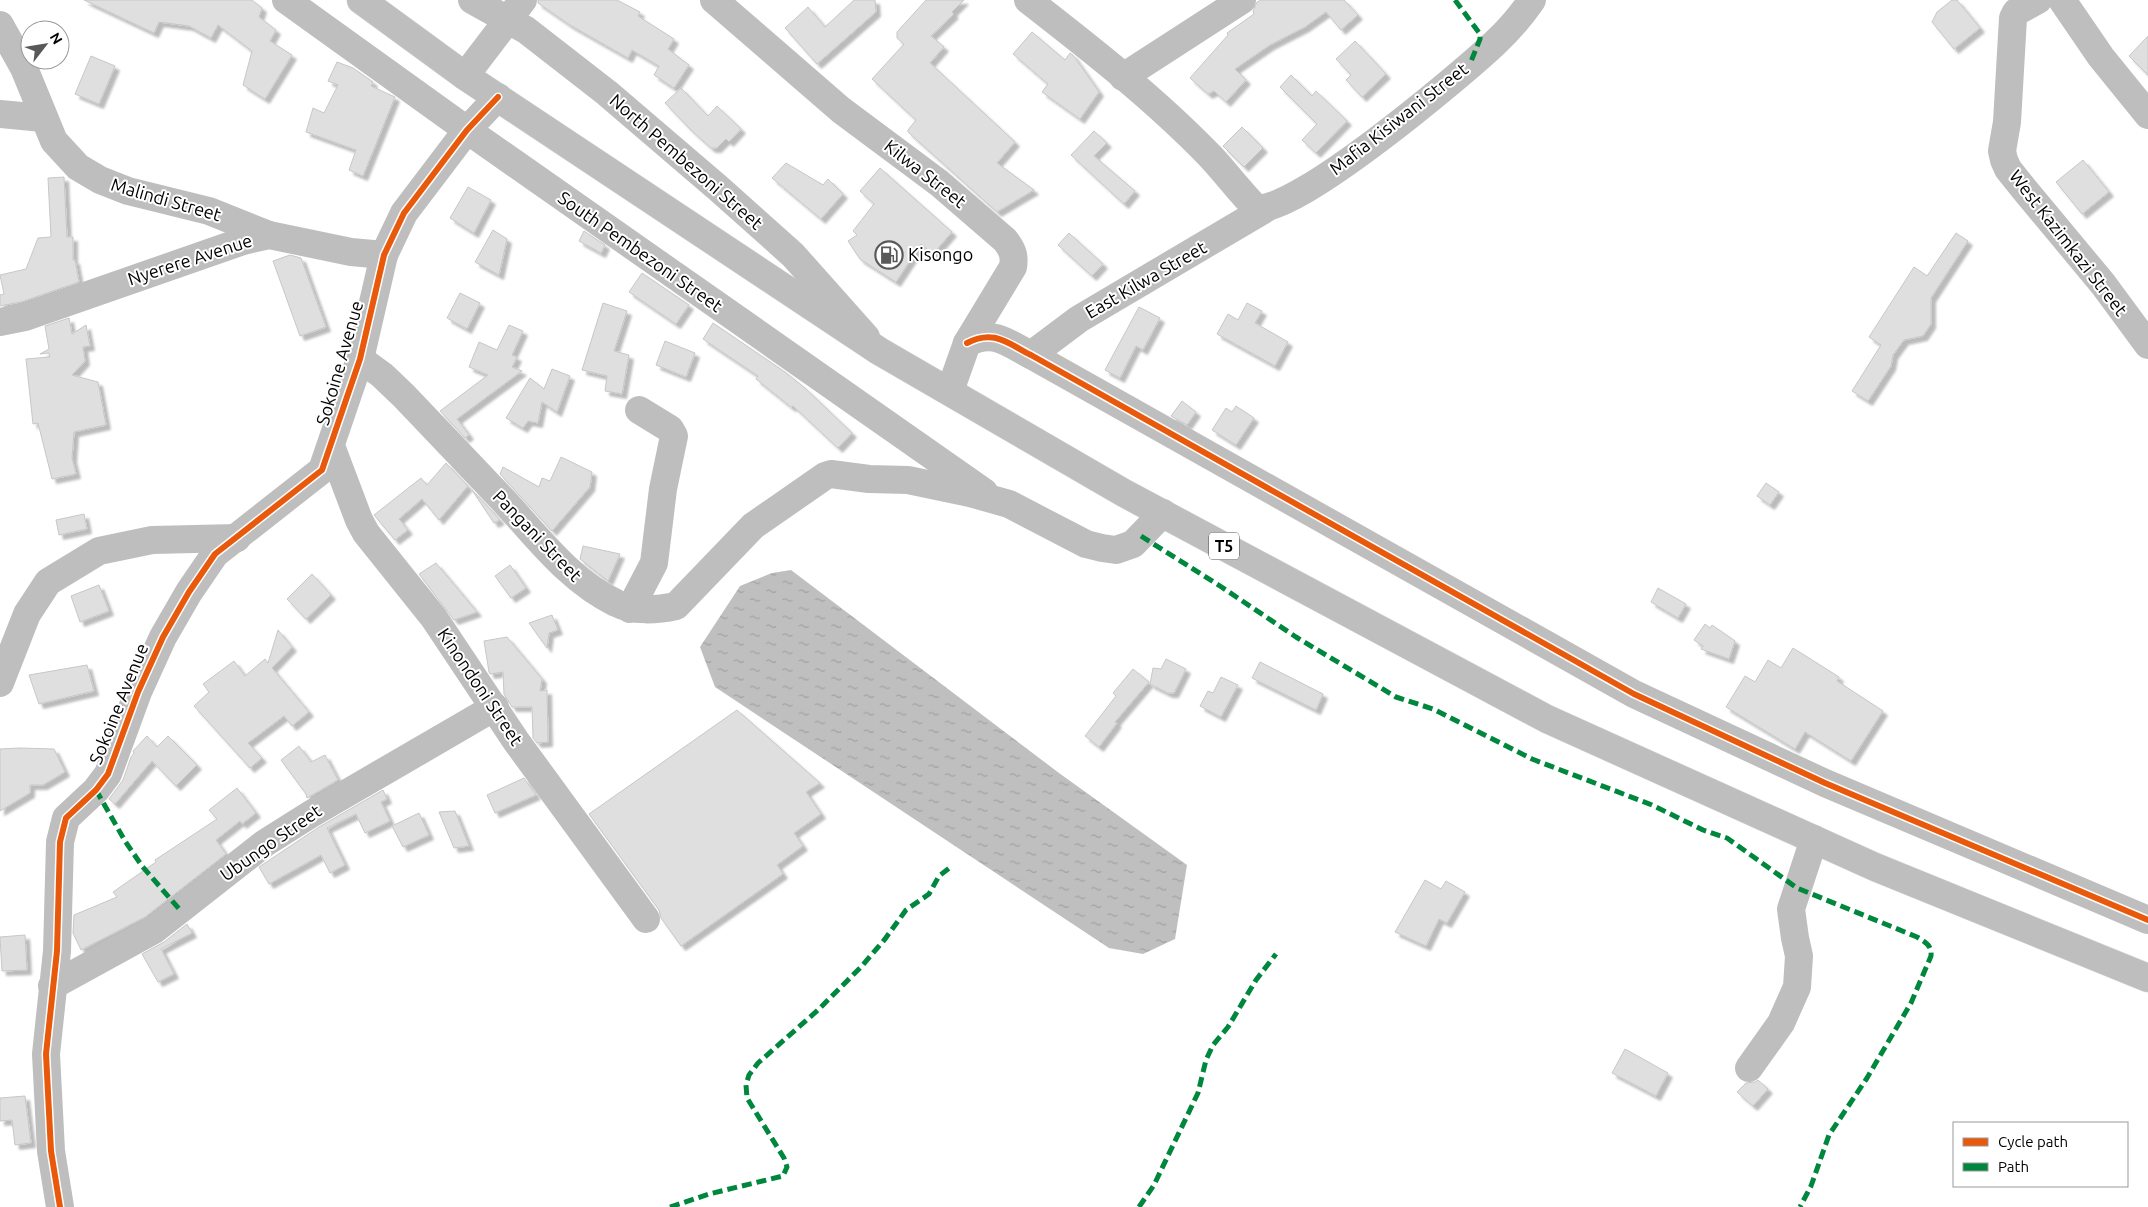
<svg xmlns="http://www.w3.org/2000/svg" width="2148" height="1207" font-family="Ubuntu,sans-serif">
<style>
.water{fill:url(#water-ripples)}
.building{fill:#dfdfdf;stroke:#c7c7c7;filter:url(#shadow)}
.lines{fill:none;stroke-linecap:round;stroke-linejoin:round}
.highway-casing{stroke:#dbdbdb;stroke-width:29}
.minor{stroke:#bebebe;stroke-width:28}
.highway{stroke:#bebebe;stroke-width:28}
.quiet{stroke:#00873e;stroke-width:5;stroke-dasharray:10 5;stroke-linecap:butt}
.cycleway-casing{stroke:#fff;stroke-width:9}
.cycleway{stroke:#e8590c;stroke-width:6}
.labels{text-anchor:middle;stroke-width:4;stroke-linejoin:round;paint-order:stroke}
.shield{fill:#fff;stroke:#4c4c4c;stroke-width:1}
.shield-label{font-size:16px;font-weight:bold;fill:#000}
.street-label{font-size:18px;fill:#000;stroke:#fff}
.poi-label{font-size:18px;fill:#000;stroke:#fff;text-anchor:start}
</style>
<defs>
<pattern id="water-ripples" width="26" height="14" patternUnits="userSpaceOnUse" patternTransform="scale(1.25)"><rect width="26" height="14" fill="#bfbfbf"/><path d="M2 4q2-2 4 0t4 0M15 11q2-2 4 0t4 0" fill="none" stroke="#a2a2a2"/></pattern>
<filter id="shadow"><feDropShadow dx="4.5" dy="4.5" stdDeviation="1" flood-color="#0004"/></filter>
</defs>
<rect width="100%" height="100%" fill="#fff"/>
<path class="water" d="M791,570L1059,773L1187,865L1175,939L1143,954L1109,948L715,687L700,647L740,586L772,573Z"/>
<g class="building">
<path d="M84,0H252L262,8L259,17L276,30L270,41L292,55L265,99L243,85L252,51L218,25L211,38L189,26L159,22L154,33Z"/>
<path d="M538,0H617L640,12L638,16L674,39L668,49L689,65L674,88L654,75L659,66L632,50L628,58L570,25L538,3Z"/>
<path d="M854,0H875L876,12L817,64L785,28L808,7L825,27Z"/>
<path d="M926,0H964L952,12L954,14L931,36L944,47L930,63L1015,142L997,163L1034,190L997,212L908,132V130L916,120L872,79L904,44L897,38V32Z"/>
<path d="M1261,0H1344L1358,15L1341,30L1326,12L1305,27L1270,45L1235,69L1246,80L1226,102L1214,91L1208,94L1190,78L1228,35L1227,33L1254,14L1253,11L1257,2Z"/>
<path d="M1952,0H1957L1980,28L1954,49L1932,22L1937,12Z"/>
<path d="M1032,32L1065,60L1070,53L1073,55L1099,92L1080,119L1042,92L1048,84L1013,54Z"/>
<path d="M2148,36V75L2129,56Z"/>
<path d="M1355,41L1386,74L1362,97L1346,80L1351,75L1336,59Z"/>
<path d="M91,56L115,66L99,104L75,94Z"/>
<path d="M337,62L353,68L373,82L371,86L395,97L363,176L349,170L356,150L306,132L313,108L324,113L338,85L328,81Z"/>
<path d="M1291,75L1312,96L1316,91L1347,121L1316,153L1302,140L1317,124L1280,87Z"/>
<path d="M681,88L708,116L717,106L741,129L729,142L726,139L717,148H711L691,130L665,103Z"/>
<path d="M1242,127L1263,148L1244,167L1223,146Z"/>
<path d="M1094,131L1107,143L1094,156L1135,191L1124,204L1071,155Z"/>
<path d="M2083,160L2109,192L2082,214L2056,182Z"/>
<path d="M786,163L823,185L828,179L843,194L821,219L772,178Z"/>
<path d="M880,168L952,232L933,254L921,244L896,282L860,259L848,241L857,235L853,231L874,204L860,191Z"/>
<path d="M64,177L67,237H73V260H75L79,282L21,302L0,306V295L4,294L0,275L26,269L38,238L51,237L48,178Z"/>
<path d="M468,187L491,200L474,233L450,218Z"/>
<path d="M493,230L507,239L499,275L475,262Z"/>
<path d="M584,231L605,245L601,253L579,241Z"/>
<path d="M1069,233L1103,264L1092,276L1058,245Z"/>
<path d="M1956,233L1968,241L1931,298V324L1923,336L1904,340L1893,355L1891,366L1868,401L1852,391L1881,345L1869,337L1914,267L1927,276Z"/>
<path d="M290,255L301,258L326,327L300,336L273,261Z"/>
<path d="M642,273L689,305L676,324L629,292Z"/>
<path d="M460,293L480,303L467,329L447,318Z"/>
<path d="M603,303L627,311L614,351L629,355L622,394L605,391L607,376L582,370Z"/>
<path d="M1247,303L1262,311L1255,323L1288,342L1275,366L1217,334L1228,314L1238,320Z"/>
<path d="M1139,307L1160,318L1143,350L1136,346L1120,378L1105,370Z"/>
<path d="M69,318L72,334L86,325L90,346L83,347L85,361L72,375L98,382L106,425L74,432L72,458L76,474L52,479L38,423L33,424L26,359L50,357L49,353L40,354L49,349L45,326Z"/>
<path d="M713,323L785,372L806,389L852,433L838,448L793,406L791,407L756,379L758,376L703,339Z"/>
<path d="M509,325L523,331L512,355L517,357L512,367L522,371L457,419L469,435L465,438L440,411L488,375L469,367L479,342L497,350Z"/>
<path d="M665,341L695,353L686,377L656,365Z"/>
<path d="M552,369L570,376L557,412L542,402L538,423L528,421L523,428L506,418L530,378L544,389Z"/>
<path d="M1182,401L1196,412L1187,425L1171,416Z"/>
<path d="M1236,406L1254,418L1236,445L1212,430L1226,408L1232,412Z"/>
<path d="M561,457L592,472L590,487L552,531L500,474L503,467L539,487L542,478L550,481Z"/>
<path d="M446,463L468,486L439,520L422,499L399,519L408,530L395,540L374,515L421,478L427,485Z"/>
<path d="M1766,483L1779,492L1770,505L1757,496Z"/>
<path d="M472,490L493,512L500,520L494,523Z"/>
<path d="M84,514L87,529L59,535L56,520Z"/>
<path d="M583,546L620,554L608,581L580,559Z"/>
<path d="M436,563L477,612L454,620L419,574Z"/>
<path d="M510,565L526,588L511,598L495,576Z"/>
<path d="M312,574L331,595L306,619L287,599Z"/>
<path d="M99,585L109,611L80,622L71,596Z"/>
<path d="M1658,588L1686,604L1678,618L1651,602Z"/>
<path d="M552,615L558,630L549,633L547,648L529,623Z"/>
<path d="M1705,624L1710,628L1712,625L1735,641L1729,659L1701,649L1703,646L1694,640Z"/>
<path d="M278,630L292,647L272,668L309,712L292,726L284,716L248,743L262,758L250,768L194,706L209,692L203,684L234,661L245,676L265,659L268,663Z"/>
<path d="M507,637L542,679L540,691L547,690L548,742L537,743L533,738L532,707H512L504,694L503,672L490,674L489,672L484,641Z"/>
<path d="M1793,648L1839,677L1837,681L1883,711L1851,761L1805,732L1795,749L1726,707L1745,676L1755,682L1768,660L1781,668Z"/>
<path d="M1166,659L1186,669L1174,693H1168L1150,684L1153,668L1161,669Z"/>
<path d="M1260,662L1323,694L1316,710L1252,678Z"/>
<path d="M87,665L94,691L39,704L29,675Z"/>
<path d="M1133,669L1149,682L1115,722L1117,723L1099,747L1085,736L1116,696L1113,693Z"/>
<path d="M1221,677L1238,685L1221,717L1200,706L1208,691L1213,693Z"/>
<path d="M737,710L820,783L806,792L821,814L794,833L803,846L777,865L783,874L681,946L661,918L659,910L589,814Z"/>
<path d="M147,736L157,747L168,736L197,765L176,786L152,761L115,804L109,799L123,780L131,757L134,753L133,751Z"/>
<path d="M299,746L311,762L325,755L338,780L307,798L306,794L281,760Z"/>
<path d="M20,748L54,749L65,772L43,785H30V793L0,811V749Z"/>
<path d="M524,778L536,795L495,813L487,795Z"/>
<path d="M237,788L256,813L242,824L240,821L216,840L226,854L145,917L81,950L73,933L74,915L117,897L113,892L156,862L155,860L217,819L209,810Z"/>
<path d="M383,790L387,799L381,802L390,821L365,833L356,814L327,828L345,865L330,873L321,855L269,884L259,867L319,827Z"/>
<path d="M455,811L469,846L454,848L439,812Z"/>
<path d="M419,813L429,835L403,847L392,826Z"/>
<path d="M1425,880L1441,889L1446,881L1465,892L1447,923L1439,919L1426,946L1395,932Z"/>
<path d="M187,924L192,933L161,949L174,974L158,982L142,954L164,942Z"/>
<path d="M25,935L27,970L2,971L0,937Z"/>
<path d="M1625,1049L1668,1073L1656,1096L1612,1073Z"/>
<path d="M1758,1080L1768,1089L1753,1106L1737,1092L1746,1083L1755,1082Z"/>
<path d="M25,1096L31,1143L15,1145L12,1120L0,1121V1098Z"/>
</g>
<g class="lines">
<g class="highway-casing">
<path id="highway" d="M361,0L465,76L879,351L1124,493L1547,719L1875,867L2148,978"/>
</g>
<g class="minor">
<path d="M286,0L467,130L984,492"/>
<path d="M472,0L526,30L607,93L718,188L793,255L866,337"/>
<path d="M714,0L841,110L939,183L1005,240C1012,249 1015,255 1013,267L967,343L950,391"/>
<path d="M1028,0C1091,49 1155,99 1211,157C1226,173 1240,192 1256,208C1295,215 1461,75 1495,43C1509,30 1521,16 1532,0"/>
<path d="M2038,0L2016,12L2013,18L2007,122L2002,151L2004,160L2008,169L2024,189L2103,284L2148,345"/>
<path d="M2062,0L2101,57L2148,115"/>
<path d="M0,25L24,68L54,141L78,167L100,180L128,191L209,211L269,235"/>
<path d="M465,76L523,0"/>
<path d="M1123,77L1242,0"/>
<path d="M0,114L43,118"/>
<path d="M0,322L25,317L243,241L269,235L351,252L384,255"/>
<path d="M967,343C994,329 1007,343 1031,355L1634,694L1825,783L2148,920"/>
<path d="M1031,355L1079,319L1265,209"/>
<path d="M360,359L382,375L404,396C437,431 471,466 504,501C538,538 570,581 616,603C633,612 658,610 676,606L753,526L825,476L831,474L869,479L908,480L970,493L1009,504L1086,544L1102,548L1116,550L1133,544L1163,513"/>
<path d="M331,446L359,520L366,533L434,618L516,741L646,919"/>
<path d="M630,609L654,563L663,489L674,436L670,429L639,410"/>
<path d="M0,683L27,614L48,582L99,551L152,540L237,538"/>
<path d="M52,986L154,930L265,843L311,814L495,707"/>
<path d="M1749,1068L1781,1023L1797,987L1799,956L1795,938L1791,909L1814,839"/>
<path d="M60,1207L51,1151L46,1054L57,951L60,842L66,818L96,790L108,774L138,692L163,637L189,592L215,554L322,470L360,359L384,255L404,213L467,130L498,97"/>
</g>
<use href="#highway" class="highway"/>
<g class="quiet">
<path d="M1455,0L1480,34V39L1470,64"/>
<path d="M1141,536L1220,586L1296,637L1396,697L1433,709L1532,759L1652,805L1703,830L1727,838L1797,888L1917,937C1925,942 1932,945 1931,956L1911,1003L1867,1078L1829,1135L1811,1186L1800,1207"/>
<path d="M96,790L125,841L142,866L180,910"/>
<path d="M670,1207L709,1194L783,1176L787,1167L784,1158L747,1098L746,1085L749,1075L758,1063L818,1010L861,967L885,939L906,910L929,894L939,876L952,866"/>
<path d="M1139,1207L1154,1185L1198,1093L1206,1060L1213,1045L1228,1027L1256,980L1276,954"/>
</g>
<g class="cycleway-casing">
<g id="cycleway">
<path d="M967,343C994,329 1007,343 1031,355L1634,694L1825,783L2148,920"/>
<path d="M60,1207L51,1151L46,1054L57,951L60,842L66,818L96,790L108,774L138,692L163,637L189,592L215,554L322,470L360,359L384,255L404,213L467,130L498,97"/>
</g>
</g>
<use href="#cycleway" class="cycleway"/>
</g>
<defs>
<g id="fuel-ring" transform="scale(1.4375)"><circle r="9.5" fill="#fff" stroke="#595959" stroke-width="1.5"/><path d="M-5.5-6h7V0h2V4h1.3V-2.5L3-4.5l.8-.8L6-3V5H2.5V1h-1V6h-7ZM-4.2-4.7v3.2H.2V-4.7Z" fill="#595959"/></g>
</defs>
<g fill-rule="evenodd">
<use href="#fuel-ring" x="889" y="255"/>
</g>
<g class="labels">
<rect class="shield" x="1209" y="532.5" width="30" height="27" rx="4"/>
<g class="shield-label">
<text x="1224" y="552">T5</text>
</g>
<g class="street-label">
<text transform="translate(1399 119) rotate(-38)" y="6">Mafia Kisiwani Street</text>
<text transform="translate(686 162) rotate(41)" y="6">North Pembezoni Street</text>
<text transform="translate(925 174) rotate(38)" y="6">Kilwa Street</text>
<text transform="translate(166 200) rotate(16)" y="6">Malindi Street</text>
<text transform="translate(2068 243) rotate(52)" y="6">West Kazimkazi Street</text>
<text transform="translate(640 252) rotate(35)" y="6">South Pembezoni Street</text>
<text transform="translate(190 260) rotate(-18)" y="6">Nyerere Avenue</text>
<text transform="translate(1146 280) rotate(-30)" y="6">East Kilwa Street</text>
<text transform="translate(340 363) rotate(-74)" y="6">Sokoine Avenue</text>
<text transform="translate(537 536) rotate(46)" y="6">Pangani Street</text>
<text transform="translate(480 687) rotate(56)" y="6">Kinondoni Street</text>
<text transform="translate(119 704) rotate(-68)" y="6">Sokoine Avenue</text>
<text transform="translate(271 843) rotate(-35)" y="6">Ubungo Street</text>
</g>
<g class="poi-label">
<text x="908" y="261">Kisongo</text>
</g>
</g>
<rect x="1953" y="1122" width="175" height="65" fill="#ffffff" stroke="#999999"/>
<rect x="1963" y="1138" width="25" height="8" fill="#e8590c" stroke="#999999"/>
<text x="1998" y="1147" font-size="15" fill="#000000">Cycle path</text>
<rect x="1963" y="1163" width="25" height="8" fill="#00873e" stroke="#999999"/>
<text x="1998" y="1172" font-size="15" fill="#000000">Path</text>
<g transform="translate(45 45) rotate(59)"><circle r="24" fill="#ffffff" stroke="#999999"/>
<path d="M0-4L9 19L0 12L-9 19Z" fill="#595959"/>
<text y="-8" font-size="14" font-weight="bold" text-anchor="middle" fill="#000000">N</text>
</g>
</svg>
